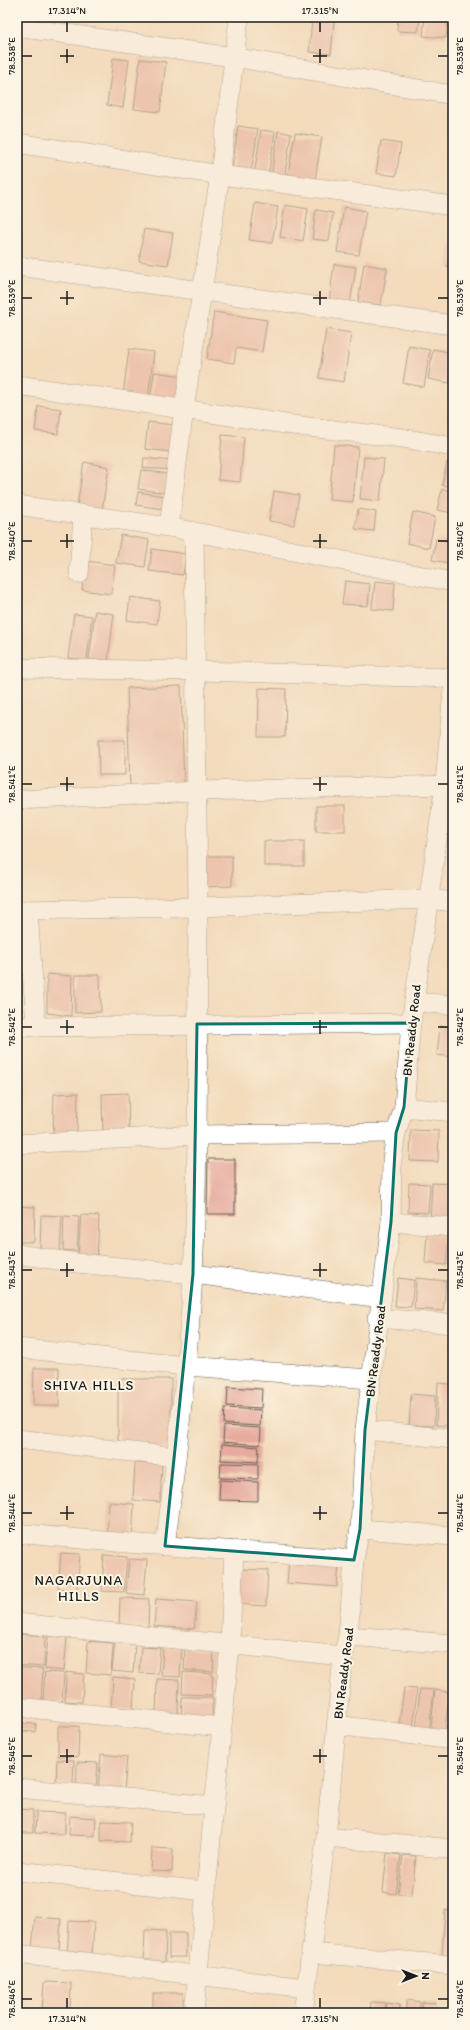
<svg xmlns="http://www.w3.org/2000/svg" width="470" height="2030" font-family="Itim,sans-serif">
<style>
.building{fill:#e6aa9f}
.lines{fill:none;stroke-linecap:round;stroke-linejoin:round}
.minor-casing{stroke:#675f54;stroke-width:20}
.minor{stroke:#fff;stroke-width:19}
.marked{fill:none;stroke:#0f766e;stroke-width:3;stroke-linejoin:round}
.ticks{fill:none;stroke:#1c1c1c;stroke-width:1.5}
.labels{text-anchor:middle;stroke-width:4;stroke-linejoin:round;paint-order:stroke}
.street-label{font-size:13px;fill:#1c1c1c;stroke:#fcf5e5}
.neighbourhood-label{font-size:14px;letter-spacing:1px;fill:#1c1c1c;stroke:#fcf5e5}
.neatline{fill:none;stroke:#1c1c1c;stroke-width:1.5}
.ticks-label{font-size:10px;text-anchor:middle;fill:#1c1c1c}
</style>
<rect width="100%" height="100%" fill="#fcf5e5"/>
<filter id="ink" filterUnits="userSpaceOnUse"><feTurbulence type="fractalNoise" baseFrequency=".025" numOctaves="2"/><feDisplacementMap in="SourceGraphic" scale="8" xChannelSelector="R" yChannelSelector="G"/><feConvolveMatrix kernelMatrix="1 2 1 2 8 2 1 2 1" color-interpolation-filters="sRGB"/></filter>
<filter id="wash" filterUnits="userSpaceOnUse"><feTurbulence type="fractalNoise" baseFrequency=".012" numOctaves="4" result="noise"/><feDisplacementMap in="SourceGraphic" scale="16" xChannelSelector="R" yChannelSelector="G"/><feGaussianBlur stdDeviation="0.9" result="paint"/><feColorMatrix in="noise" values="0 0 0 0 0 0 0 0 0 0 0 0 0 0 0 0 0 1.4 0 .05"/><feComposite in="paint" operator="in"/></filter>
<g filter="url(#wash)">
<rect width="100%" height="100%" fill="#f3dbbc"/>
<g id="blocks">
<g class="building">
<path d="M398,17H420L418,32L397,31Z"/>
<path d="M425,17H448L446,38L423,36Z"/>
<path d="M312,19L334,21L331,54L309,52Z"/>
<path d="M113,58L129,60L123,108L107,105Z"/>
<path d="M140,59L166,62L160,112L134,109Z"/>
<path d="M17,96L22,97L18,127H17Z"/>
<path d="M238,126L258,129L251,173L232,170Z"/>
<path d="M261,130L275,132L268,177L254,175Z"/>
<path d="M278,131L291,134L284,180L271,178Z"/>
<path d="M295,133L322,137L314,185L287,180Z"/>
<path d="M381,141L401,144L396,176L376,173Z"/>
<path d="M255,203L278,207L272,243L249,240Z"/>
<path d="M285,205L308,209L303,241L280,237Z"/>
<path d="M344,207L366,211L359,255L337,252Z"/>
<path d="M316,210L333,213L329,241L312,239Z"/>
<path d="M144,229L173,233L168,265L139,261Z"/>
<path d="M452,233H453V268L447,267Z"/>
<path d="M334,264L356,267L350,305L329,302Z"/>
<path d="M364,264L387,268L381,305L358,302Z"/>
<path d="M214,312L267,320L262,352L236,348L234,363L207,359Z"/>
<path d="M326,329L351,333L344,382L319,378Z"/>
<path d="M409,346L430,350L424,387L403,383Z"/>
<path d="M129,349L154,352L148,399L123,396Z"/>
<path d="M433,349L453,353L450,383L428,379Z"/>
<path d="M154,372L183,376L179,405L150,401Z"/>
<path d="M38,406L61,409L58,434L35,431Z"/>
<path d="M148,422L175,425L172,452L145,449Z"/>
<path d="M222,435L244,437L240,482L218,480Z"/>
<path d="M334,445L358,447L353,502L329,500Z"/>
<path d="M364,457L384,459L380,501L360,499Z"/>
<path d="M144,458L172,461L171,470L143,468Z"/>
<path d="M84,462L109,467L102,510L77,506Z"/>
<path d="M447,462L453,464V487L442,485Z"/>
<path d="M141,470L169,474L166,493L138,489Z"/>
<path d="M442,489L453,491V513L437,510Z"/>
<path d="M274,491L299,495L294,525L269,521Z"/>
<path d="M138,492L165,496L163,509L136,505Z"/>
<path d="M358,509L376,512L374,531L355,529Z"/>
<path d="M413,512L435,517L429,548L407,543Z"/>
<path d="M121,535L149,540L145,567L116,563Z"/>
<path d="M436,539L453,542V564L432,560Z"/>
<path d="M152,549L186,554L183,575L149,571Z"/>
<path d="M86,561L115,565L111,594L82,590Z"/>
<path d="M345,581L370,584L368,606L342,604Z"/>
<path d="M375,581L395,583L393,611L372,609Z"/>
<path d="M130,597L160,601L157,624L127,620Z"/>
<path d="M95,611L114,614L108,661L89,659Z"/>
<path d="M74,614L92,616L87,660L68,658Z"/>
<path d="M181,686L184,787L130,789L127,688Z"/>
<path d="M259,688L286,689L285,737H258Z"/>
<path d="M98,740H125V775H99Z"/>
<rect x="316" y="806" width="29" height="25"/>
<path d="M17,820H20L21,859L17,860Z"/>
<rect x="264" y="841" width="40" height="25"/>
<path d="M202,856H232V886L202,887Z"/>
<path d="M47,974L72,976L71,1016L47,1013Z"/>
<path d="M75,975H100L101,1012L75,1013Z"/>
<path d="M440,1026L453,1027V1057L437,1055Z"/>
<path d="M78,1093L77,1136L53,1135L54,1094Z"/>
<path d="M128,1093L129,1134L103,1135L102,1094Z"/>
<path d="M411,1130L439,1131L438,1162L410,1161Z"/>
<path d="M208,1159H235V1214H207Z"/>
<path d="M409,1183L430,1184L428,1213L408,1212Z"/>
<path d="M432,1183L453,1184L451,1221L430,1220Z"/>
<path d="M17,1206L35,1207L34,1242H17Z"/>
<path d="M41,1215L62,1216L60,1252L40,1251Z"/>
<path d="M81,1215L99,1216L97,1260L78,1259Z"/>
<path d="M64,1216L79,1217L77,1251L63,1250Z"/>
<path d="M427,1234L449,1236L446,1265L425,1263Z"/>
<path d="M452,1247H453V1278L449,1277Z"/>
<path d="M398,1278L414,1280L411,1307L395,1306Z"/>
<path d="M416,1278L446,1281L443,1311L414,1309Z"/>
<path d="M34,1368H59V1406H33Z"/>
<rect x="118" y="1379" width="53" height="69"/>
<path d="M438,1383L451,1384L448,1426L436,1425Z"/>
<path d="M228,1387L262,1389L261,1408L227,1406Z"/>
<path d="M452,1389H453V1428H449Z"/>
<path d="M411,1394L435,1396L434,1426L409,1425Z"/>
<path d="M225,1408L261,1410L260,1426L224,1424Z"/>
<path d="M224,1426L261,1428L260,1445L223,1442Z"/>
<path d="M222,1444L259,1447L258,1462L221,1460Z"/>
<path d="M135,1463L162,1464L160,1502L133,1500Z"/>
<path d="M221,1463L258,1464V1479L220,1478Z"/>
<path d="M220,1480L258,1482V1501L219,1500Z"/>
<path d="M109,1502L134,1504L132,1542L107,1540Z"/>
<path d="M61,1553L80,1554L77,1590L58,1588Z"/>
<path d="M104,1555L127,1557L124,1592L102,1591Z"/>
<path d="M129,1559L147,1560L144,1595L126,1593Z"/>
<path d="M289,1560L339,1564L337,1587L287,1583Z"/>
<path d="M237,1569L268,1570L266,1606L235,1604Z"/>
<path d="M120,1598L149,1599L148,1627L119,1626Z"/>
<path d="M156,1599L197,1602L194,1629L154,1626Z"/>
<path d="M20,1634L45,1636L44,1667L18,1665Z"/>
<path d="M48,1636L67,1637L64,1671L45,1669Z"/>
<path d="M88,1641L113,1643L111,1675L86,1673Z"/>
<path d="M115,1642L135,1644L133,1673L112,1671Z"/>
<path d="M141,1647L160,1648L158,1674L139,1673Z"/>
<path d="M163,1647L182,1649L180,1677L161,1676Z"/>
<path d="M185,1648L214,1650L213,1672L184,1670Z"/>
<path d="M17,1667L43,1669L41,1702L17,1700Z"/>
<path d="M45,1672L64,1673L62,1702L43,1700Z"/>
<path d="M66,1672L84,1674L82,1702L65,1701Z"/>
<path d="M183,1672L213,1674L212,1695L182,1694Z"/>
<path d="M113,1677L135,1679L133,1710L111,1708Z"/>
<path d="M157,1679L179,1680L178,1718L156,1717Z"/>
<path d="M404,1688L417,1689L413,1728L399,1726Z"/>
<path d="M420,1689L434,1690L429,1730L416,1728Z"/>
<path d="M435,1690L449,1692L445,1731L431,1729Z"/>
<path d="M182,1697H213L212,1722L181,1721Z"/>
<path d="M17,1723L36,1724L35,1732L20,1731V1737H17Z"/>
<path d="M58,1726H79L78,1757L58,1756Z"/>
<path d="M101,1754L127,1757L124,1792L98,1790Z"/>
<path d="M57,1760H74L73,1785L56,1784Z"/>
<path d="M77,1762L98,1763L96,1792L76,1791Z"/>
<path d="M17,1809L33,1810V1833H17Z"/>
<path d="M36,1812L65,1813V1834L35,1833Z"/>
<path d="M70,1816L96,1818L95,1836L69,1835Z"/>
<path d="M101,1821L131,1822L130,1842L101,1841Z"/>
<path d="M152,1848L173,1849L172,1872L151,1871Z"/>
<path d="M387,1853L401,1855L396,1894L383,1892Z"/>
<path d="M403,1855L416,1856L412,1895L398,1894Z"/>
<path d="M445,1910L453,1911V1956L442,1955Z"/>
<path d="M35,1917L61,1919L59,1950L32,1949Z"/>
<path d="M69,1921L94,1922L92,1959L67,1957Z"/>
<path d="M145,1930L166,1931L165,1966L144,1965Z"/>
<rect x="169" y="1933" width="17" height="24"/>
<path d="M44,1982L71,1983L70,2013H42Z"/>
<rect x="153" y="1993" width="30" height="20"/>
<path d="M407,2000L420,2002L419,2013H405Z"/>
<path d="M371,2002L385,2003L384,2013H370Z"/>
<path d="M422,2002L436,2003L435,2013H421Z"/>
<path d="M386,2003L400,2005L399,2013H385Z"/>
</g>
</g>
</g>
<g filter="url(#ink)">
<use href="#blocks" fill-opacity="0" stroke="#675f54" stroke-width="1"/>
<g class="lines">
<g class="minor-casing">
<g id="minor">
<path d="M17,27L233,57L453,95"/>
<path d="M17,143L220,175L453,206"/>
<path d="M17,266L453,325"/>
<path d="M17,385L300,426L402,438L453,447"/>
<path d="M17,505L169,527L453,582"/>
<path d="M169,527L184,409L220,175L239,17"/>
<path d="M194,532L198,907L429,899L453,902"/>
<path d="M79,574L83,515"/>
<path d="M17,668L197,671L453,678"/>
<path d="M17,800L198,791L453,785"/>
<path d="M17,910L198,907C197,1029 199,1152 193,1274C188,1365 177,1456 165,1546"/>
<path d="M28,910L36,1027"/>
<path d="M414,1002L453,1005"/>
<path d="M17,1026L36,1027L411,1023"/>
<path d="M404,1107L453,1112"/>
<path d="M17,1144L197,1135L396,1133"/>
<path d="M391,1222L453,1227"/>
<path d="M17,1254L77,1263L193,1274L382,1298"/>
<path d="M377,1318L453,1324"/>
<path d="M17,1348L185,1366L371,1379"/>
<path d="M365,1430L453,1439"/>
<path d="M17,1439L176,1457"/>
<path d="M360,1529L453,1536"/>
<path d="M17,1533C129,1545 242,1550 354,1560"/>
<path d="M17,1623L343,1656"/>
<path d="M348,1636L453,1644"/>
<path d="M17,1707L221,1727"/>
<path d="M336,1725L453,1740"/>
<path d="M17,1788L213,1806"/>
<path d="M326,1837L453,1849"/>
<path d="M17,1871L205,1891"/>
<path d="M311,1953L453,1965"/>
<path d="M17,1954L306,1988"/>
<path d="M194,2013L230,1645L234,1550"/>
<path d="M303,2013L326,1837L343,1656L348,1636L354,1560L360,1529L365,1430L391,1222L392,1160L396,1133L404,1107L411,1023L445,784L453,690"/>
</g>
</g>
<use href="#minor" class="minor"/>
</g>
</g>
<path d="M0 0H470V2030H0ZM411,1023L404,1107L396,1133L391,1222L365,1430L360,1529L354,1560L165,1546L193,1274L197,1024Z" fill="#f3dbbc" fill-opacity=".55" fill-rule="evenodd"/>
<path class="marked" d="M411,1023L404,1107L396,1133L391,1222L365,1430L360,1529L354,1560L165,1546L193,1274L197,1024Z"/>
<path class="ticks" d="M67,22V32M320,22V32M67,49V63M320,49V63M22,56H32M60,56H74M313,56H327M438,56H448M67,291V305M320,291V305M22,298H32M60,298H74M313,298H327M438,298H448M67,534V548M320,534V548M22,541H32M60,541H74M313,541H327M438,541H448M67,777V791M320,777V791M22,784H32M60,784H74M313,784H327M438,784H448M67,1020V1034M320,1020V1034M22,1027H32M60,1027H74M313,1027H327M438,1027H448M67,1263V1277M320,1263V1277M22,1270H32M60,1270H74M313,1270H327M438,1270H448M67,1506V1520M320,1506V1520M22,1513H32M60,1513H74M313,1513H327M438,1513H448M67,1749V1763M320,1749V1763M22,1756H32M60,1756H74M313,1756H327M438,1756H448M67,1998V2008M320,1998V2008M22,1999H32M438,1999H448"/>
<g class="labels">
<g class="street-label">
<text transform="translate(411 1030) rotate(-84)" y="5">BN Readdy Road</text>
<text transform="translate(375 1351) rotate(-83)" y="5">BN Readdy Road</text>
<text transform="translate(343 1673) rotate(-83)" y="5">BN Readdy Road</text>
</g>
<g class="neighbourhood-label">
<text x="89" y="1390">SHIVA HILLS</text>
<text x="79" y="1585">NAGARJUNA<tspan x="79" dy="16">HILLS</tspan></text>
</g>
</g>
<rect width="470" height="2030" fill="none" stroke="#fcf5e5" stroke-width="44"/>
<g transform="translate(416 1976) rotate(90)" stroke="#fcf5e5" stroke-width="3" paint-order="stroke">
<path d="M0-3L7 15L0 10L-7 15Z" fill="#1c1c1c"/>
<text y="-6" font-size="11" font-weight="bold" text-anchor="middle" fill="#1c1c1c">N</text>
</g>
<rect x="22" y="22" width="426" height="1986" class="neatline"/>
<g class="ticks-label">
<text x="67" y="14">17.314°N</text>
<text x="320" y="14">17.315°N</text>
<text transform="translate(459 56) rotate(-90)" y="4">78.538°E</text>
<text transform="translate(11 56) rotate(-90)" y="4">78.538°E</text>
<text transform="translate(459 298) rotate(-90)" y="4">78.539°E</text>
<text transform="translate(11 298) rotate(-90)" y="4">78.539°E</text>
<text transform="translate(11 541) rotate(-90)" y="4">78.540°E</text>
<text transform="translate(459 541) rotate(-90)" y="4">78.540°E</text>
<text transform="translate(11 784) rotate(-90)" y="4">78.541°E</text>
<text transform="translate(459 784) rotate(-90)" y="4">78.541°E</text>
<text transform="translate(459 1027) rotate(-90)" y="4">78.542°E</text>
<text transform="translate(11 1027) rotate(-90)" y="4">78.542°E</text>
<text transform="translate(459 1270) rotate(-90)" y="4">78.543°E</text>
<text transform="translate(11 1270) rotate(-90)" y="4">78.543°E</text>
<text transform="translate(459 1513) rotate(-90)" y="4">78.544°E</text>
<text transform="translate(11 1513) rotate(-90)" y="4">78.544°E</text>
<text transform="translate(11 1756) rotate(-90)" y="4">78.545°E</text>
<text transform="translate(459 1756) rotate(-90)" y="4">78.545°E</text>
<text transform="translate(11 1999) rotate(-90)" y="4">78.546°E</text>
<text transform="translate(459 1999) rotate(-90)" y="4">78.546°E</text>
<text x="67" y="2022">17.314°N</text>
<text x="320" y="2022">17.315°N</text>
</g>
</svg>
